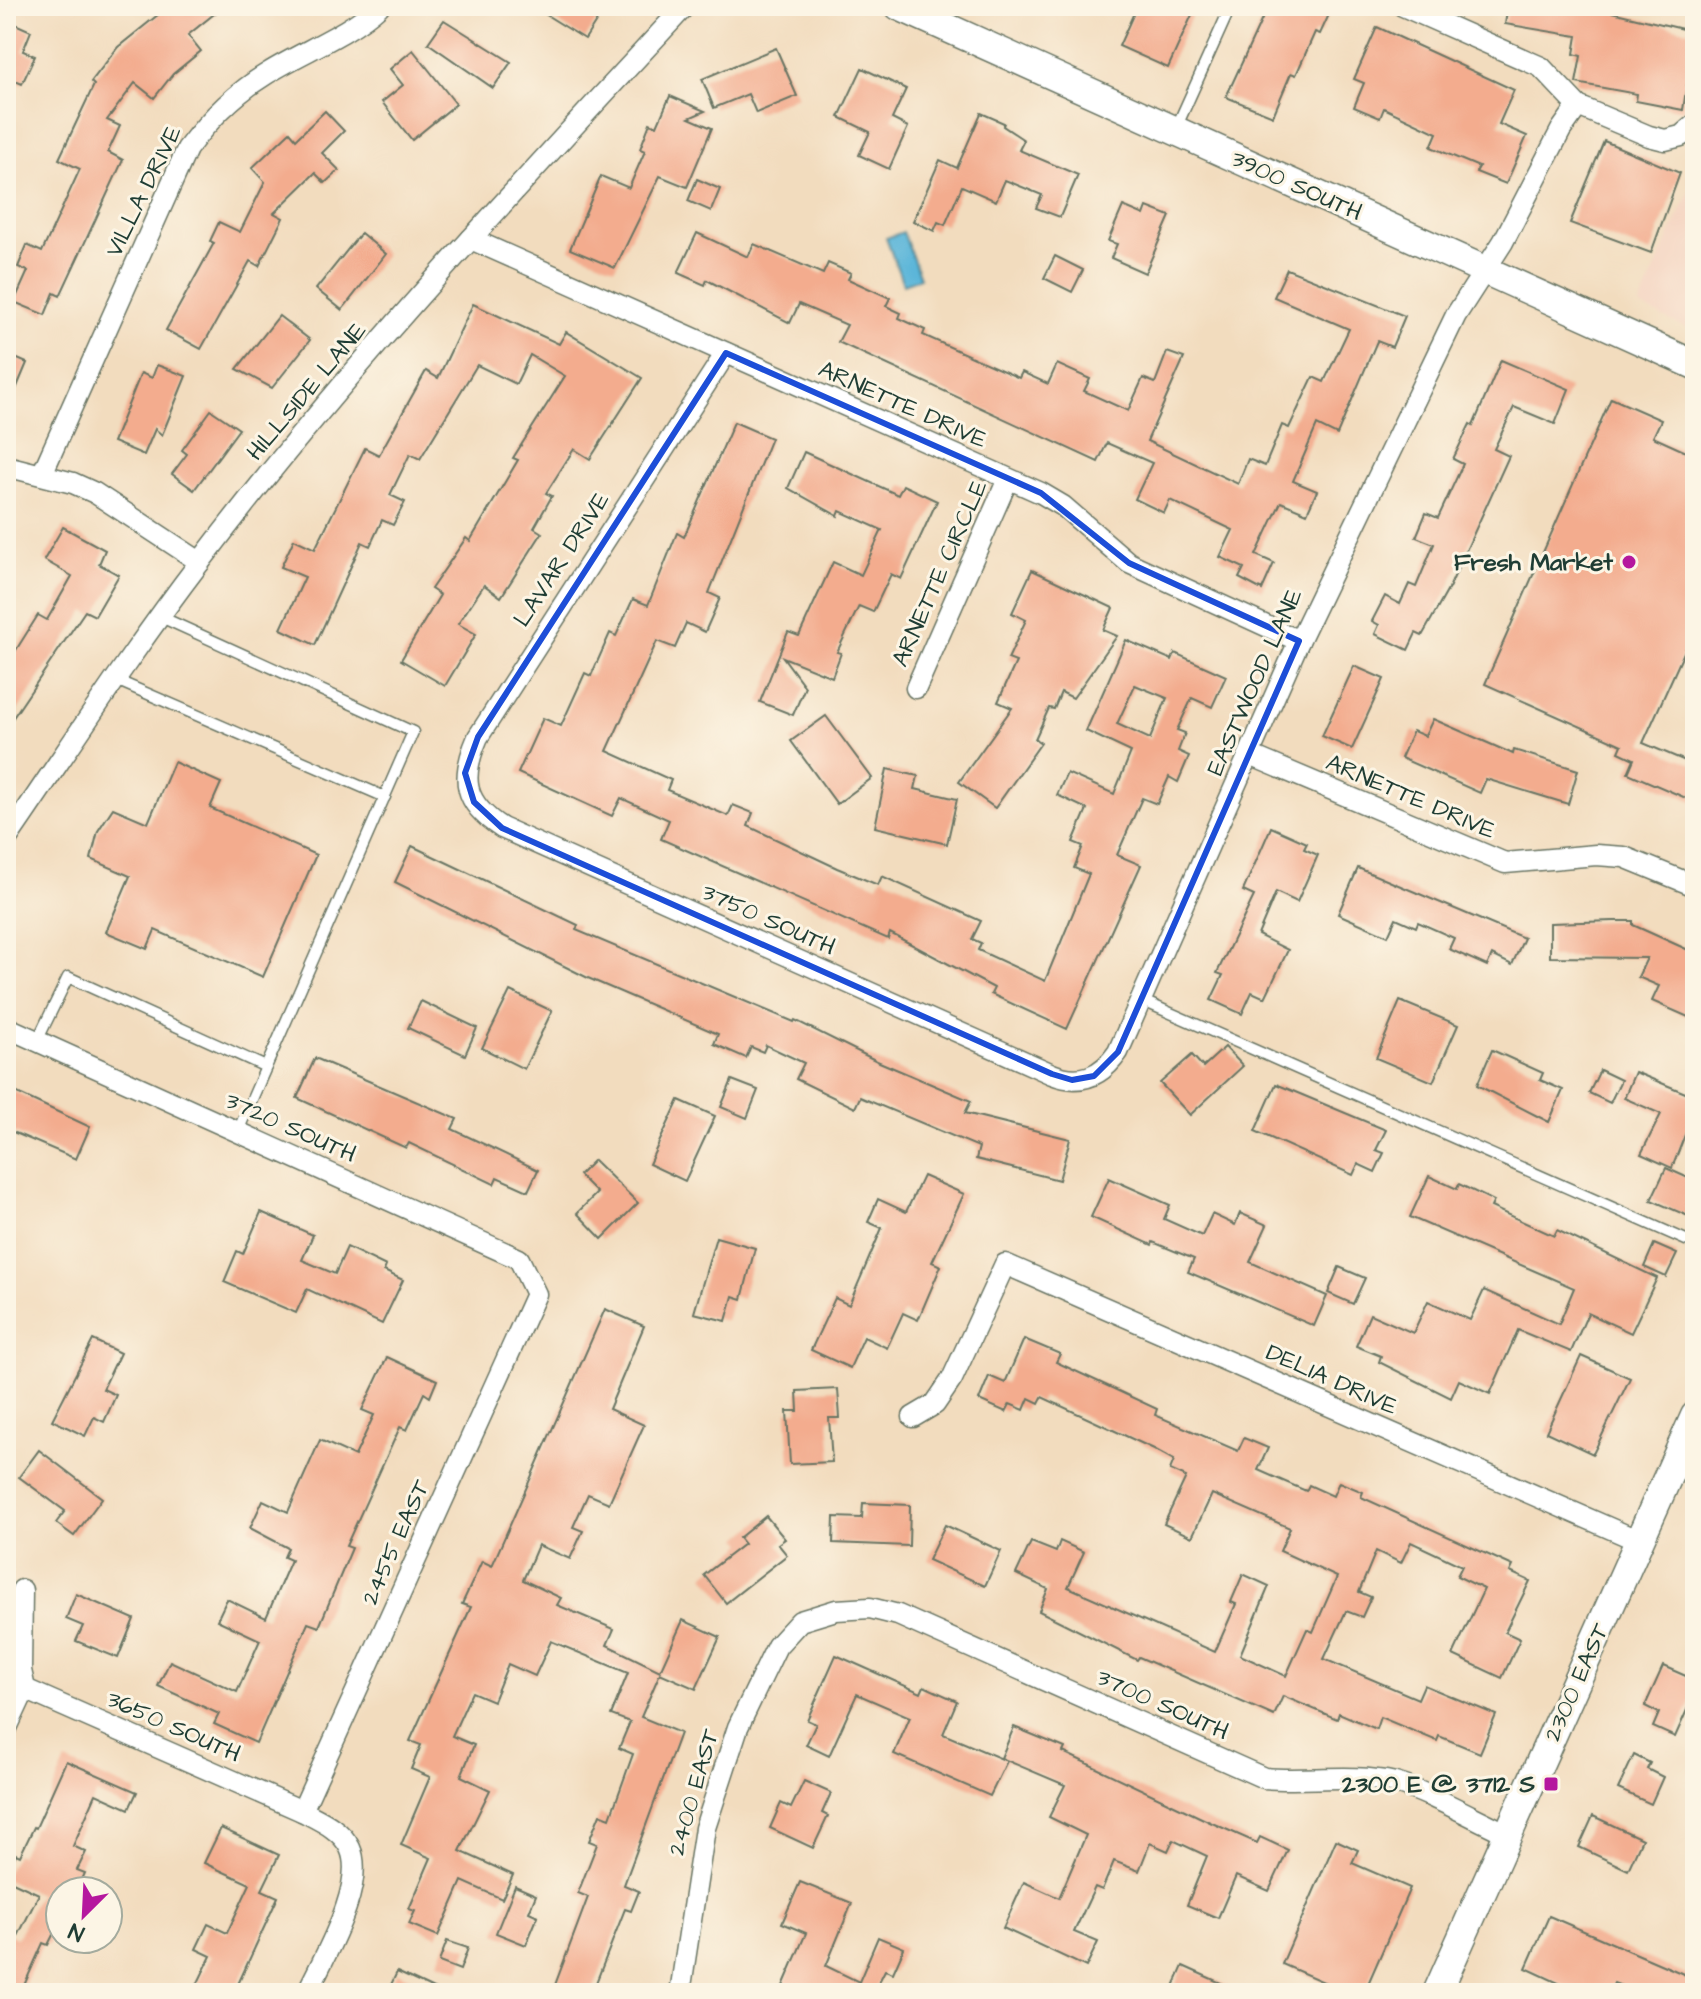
<svg xmlns="http://www.w3.org/2000/svg" width="1701" height="1999" font-family="'Architects Daughter',sans-serif">
<style>
.built{fill:#f4d3c0}
.water{fill:#5bb6d9;stroke:#3d7a86;stroke-width:2}
.building{fill:#f3ac8e;fill-rule:evenodd}
.lines{fill:none;stroke-linecap:round;stroke-linejoin:round}
.service-casing{stroke:#697564;stroke-width:13}
.minor-casing{stroke:#697564;stroke-width:23}
.secondary-casing{stroke:#697564;stroke-width:31}
.service{stroke:#fff;stroke-width:10}
.minor{stroke:#fff;stroke-width:20}
.secondary{stroke:#fff;stroke-width:28}
.marked{fill:none;stroke:#1d4ed8;stroke-width:6;stroke-linejoin:round}
.poi-dot{fill:#b5179e;stroke:#fcf5e5;stroke-width:3}
.labels{text-anchor:middle;stroke-width:6;stroke-linejoin:round;paint-order:stroke}
.street-label{font-size:24px;fill:#1f3d34;stroke:#fcf5e5}
.poi-label{font-size:24px;font-weight:bold;fill:#1f3d34;stroke:#fcf5e5;text-anchor:end}
</style>
<rect width="100%" height="100%" fill="#fcf5e5"/>
<filter id="ink" filterUnits="userSpaceOnUse"><feTurbulence type="fractalNoise" baseFrequency=".0125" numOctaves="2"/><feDisplacementMap in="SourceGraphic" scale="16" xChannelSelector="R" yChannelSelector="G"/><feConvolveMatrix kernelMatrix="1 2 1 2 8 2 1 2 1" color-interpolation-filters="sRGB"/></filter>
<filter id="wash" filterUnits="userSpaceOnUse"><feTurbulence type="fractalNoise" baseFrequency=".006" numOctaves="4" result="noise"/><feDisplacementMap in="SourceGraphic" scale="32" xChannelSelector="R" yChannelSelector="G"/><feGaussianBlur stdDeviation="1.8" result="paint"/><feColorMatrix in="noise" values="0 0 0 0 0 0 0 0 0 0 0 0 0 0 0 0 0 1.4 0 .05"/><feComposite in="paint" operator="in"/></filter>
<g filter="url(#wash)">
<rect width="100%" height="100%" fill="#f2dcbe"/>
<path class="built" d="M1695,179V332L1639,306Z"/>
<path class="water" d="M903,232L920,278L903,284L886,238Z"/>
<g id="blocks">
<g class="building">
<path d="M169,6H224L188,35L201,51L173,74L154,98L135,83L107,120L120,126L108,152L123,160L60,296L54,293L45,315L14,302L28,271L18,267L27,245L42,252L80,169L59,159L94,85L91,82L118,47Z"/>
<path d="M532,6H606L585,39Z"/>
<path d="M1137,6H1196L1168,68L1119,46Z"/>
<path d="M1268,6H1333L1320,34L1315,32L1296,75L1291,73L1273,116L1226,97Z"/>
<path d="M1508,6H1587L1695,32L1683,110L1636,101L1637,94L1576,83L1581,56L1574,54L1577,36L1505,24Z"/>
<path d="M6,20L31,31L23,51L35,56L22,84L11,79L6,89Z"/>
<path d="M444,20L511,62L493,88L428,43Z"/>
<path d="M1377,27L1514,90L1499,124L1527,136L1506,184L1476,172L1479,167L1431,147L1437,133L1384,108L1380,118L1354,107L1364,83L1354,79Z"/>
<path d="M776,48L797,96L756,113L748,94L714,108L702,79Z"/>
<path d="M413,50L456,104L412,140L382,102L403,85L390,69Z"/>
<path d="M862,68L906,89L892,119L908,127L889,169L859,155L870,132L839,117Z"/>
<path d="M670,96L705,111L689,118L712,128L687,187L660,176L615,268L570,249L601,176L629,188L645,151L640,149L650,123L657,126Z"/>
<path d="M325,111L344,131L322,153L339,170L325,183L315,173L274,213L283,218L259,266L250,261L201,349L166,330L214,243L210,241L219,222L240,232L265,182L252,168L290,132L296,139Z"/>
<path d="M981,113L1004,123L1003,126L1024,140L1019,150L1078,175L1060,217L1036,208L1042,195L1005,180L996,201L962,186L945,225L938,222L934,231L913,221L940,160L957,168Z"/>
<path d="M1604,141L1680,173L1651,253L1570,223Z"/>
<path d="M697,179L720,189L711,211L688,201Z"/>
<path d="M1123,206L1144,215L1147,207L1170,216L1145,273L1111,258L1117,244L1108,241Z"/>
<path d="M361,233L386,254L342,310L316,289Z"/>
<path d="M697,233L748,257L754,244L823,274L828,263L851,273L848,279L890,298L886,306L901,313L899,318L925,330L923,335L1019,378L1022,372L1048,384L1057,364L1090,379L1084,391L1128,411L1143,378L1155,383L1167,352L1184,358L1147,441L1238,484L1248,459L1265,466L1282,425L1289,428L1313,377L1324,382L1349,329L1274,297L1287,269L1405,316L1392,347L1377,341L1337,435L1317,425L1293,481L1317,491L1307,513L1281,502L1256,555L1274,563L1262,590L1239,578L1244,568L1220,557L1233,530L1170,500L1164,513L1135,499L1152,463L1107,443L1098,462L838,342L847,325L799,304L790,323L707,280L705,285L678,273Z"/>
<path d="M1055,256L1083,270L1072,292L1044,278Z"/>
<path d="M473,304L559,344L566,332L642,378L590,459L574,449L546,493L552,496L534,528L542,533L501,597L484,585L458,624L476,634L445,686L401,660L440,595L431,589L466,538L470,541L518,460L513,458L565,376L530,355L516,384L477,365L420,459L410,454L390,495L405,502L393,525L382,520L370,546L362,542L315,645L281,629L305,577L281,567L294,539L315,549L365,448L379,455L426,371L438,378Z"/>
<path d="M279,316L310,340L272,388L237,369Z"/>
<path d="M6,354L27,363L6,413Z"/>
<path d="M1501,360L1569,389L1555,424L1514,407L1494,449L1509,456L1449,588L1422,636L1416,633L1408,650L1375,634L1379,625L1372,621L1385,596L1400,604L1409,584L1416,587L1434,544L1416,537L1426,513L1438,518L1463,464L1453,459L1470,424L1473,426Z"/>
<path d="M157,365L186,376L162,435L155,429L144,455L113,442L141,373L152,378Z"/>
<path d="M1611,398L1661,420L1653,437L1695,456V628L1643,743L1695,765V802L1628,773L1634,759L1619,752L1622,745L1485,684Z"/>
<path d="M211,410L239,429L194,490L172,474L187,454L182,450Z"/>
<path d="M734,422L771,438L709,593L720,598L705,632L686,623L675,648L657,641L607,751L671,780L667,790L728,816L733,805L753,813L748,826L837,868L878,885L882,876L981,921L972,939L981,943L978,950L1045,981L1089,874L1074,868L1083,846L1073,842L1087,809L1057,795L1067,773L1114,794L1131,752L1086,731L1126,640L1172,660L1175,653L1226,676L1212,707L1192,698L1177,730L1185,733L1178,751L1189,756L1178,782L1169,777L1157,804L1142,798L1117,855L1141,865L1067,1029L991,994L994,988L890,933L888,939L661,839L669,820L621,798L612,816L518,773L543,718L561,726L585,673L591,676L610,633L616,636L633,599L648,605L677,533L684,537ZM1135,685L1167,698L1150,739L1117,724Z"/>
<path d="M804,452L898,495L903,485L937,501L901,579L891,574L873,612L859,606L837,652L841,653L832,677L783,657L805,687L793,715L760,702L788,632L799,636L833,562L861,575L882,530L840,511L838,516L788,488Z"/>
<path d="M63,527L105,550L99,564L119,575L95,616L85,611L6,728V666L38,615L47,620L72,576L44,560Z"/>
<path d="M1032,570L1113,608L1103,630L1117,636L1073,698L1061,692L1054,709L1049,708L1035,739L1041,743L995,808L959,782L1012,708L998,702L1016,662L1008,659L1026,620L1012,613Z"/>
<path d="M1354,666L1384,679L1352,749L1322,736Z"/>
<path d="M826,716L872,778L837,804L791,741Z"/>
<path d="M1433,719L1513,754L1514,750L1578,770L1568,804L1486,779L1480,793L1401,758L1413,731L1425,736Z"/>
<path d="M174,762L221,783L210,808L316,855L263,977L155,930L147,949L106,932L130,876L91,859L98,831L113,808L148,823Z"/>
<path d="M887,769L918,776L915,789L957,799L947,844L875,827Z"/>
<path d="M1271,827L1307,843L1304,849L1318,855L1297,902L1276,892L1258,935L1288,950L1265,998L1252,992L1242,1014L1211,1000L1223,975L1217,973L1254,896L1243,891Z"/>
<path d="M412,846L578,925L576,930L794,1022L795,1020L877,1061L971,1101L965,1113L1070,1139L1059,1180L976,1159L979,1147L860,1097L855,1108L796,1079L804,1063L766,1045L763,1052L751,1047L746,1058L714,1044L718,1034L588,978L395,882Z"/>
<path d="M1358,868L1524,938L1512,965L1492,955L1487,966L1449,949L1454,938L1418,922L1416,927L1396,918L1388,936L1338,914Z"/>
<path d="M1614,921H1633V925L1695,953V1020L1652,1001L1659,986L1638,977L1647,958L1550,957V923Z"/>
<path d="M510,991L552,1011L524,1069L482,1048Z"/>
<path d="M421,1001L477,1028L465,1055L408,1028Z"/>
<path d="M1400,1001L1458,1025L1433,1082L1376,1058Z"/>
<path d="M1225,1047L1243,1066L1190,1115L1160,1083L1192,1055L1203,1067Z"/>
<path d="M1492,1050L1543,1073L1540,1080L1563,1090L1549,1122L1477,1085Z"/>
<path d="M315,1058L457,1119L452,1129L538,1170L528,1191L497,1177L494,1184L409,1143L406,1148L297,1098Z"/>
<path d="M1600,1070L1621,1080L1610,1103L1589,1093Z"/>
<path d="M1635,1072L1695,1097V1109L1672,1168L1641,1154L1661,1114L1624,1098Z"/>
<path d="M732,1080L758,1090L747,1118L721,1107Z"/>
<path d="M1276,1084L1386,1130L1376,1150L1384,1153L1375,1172L1358,1164L1353,1175L1255,1131Z"/>
<path d="M13,1091L90,1127L76,1159L6,1129V1107Z"/>
<path d="M679,1100L715,1116L685,1181L649,1164Z"/>
<path d="M594,1160L638,1203L602,1239L577,1213L597,1193L579,1175Z"/>
<path d="M1666,1168L1695,1181V1219L1651,1200Z"/>
<path d="M923,1176L964,1194L932,1262L941,1266L918,1320L903,1313L887,1348L864,1337L850,1368L811,1350L835,1298L849,1305L882,1228L868,1222L878,1199L906,1212Z"/>
<path d="M1429,1176L1457,1189L1459,1184L1494,1201L1491,1207L1554,1236L1557,1230L1657,1278L1631,1333L1588,1313L1571,1352L1518,1330L1490,1394L1459,1380L1451,1398L1379,1362L1381,1356L1356,1346L1370,1314L1413,1333L1428,1301L1470,1320L1484,1290L1559,1324L1574,1288L1410,1217Z"/>
<path d="M1109,1178L1170,1205L1164,1219L1202,1236L1212,1214L1235,1225L1240,1213L1267,1225L1250,1262L1327,1296L1314,1326L1188,1272L1194,1259L1153,1242L1152,1245L1091,1217Z"/>
<path d="M261,1212L313,1235L302,1260L335,1274L347,1247L386,1266L384,1271L403,1280L382,1324L307,1289L296,1313L224,1282L237,1251L243,1254Z"/>
<path d="M716,1237L755,1248L742,1299L733,1296L726,1321L694,1313Z"/>
<path d="M1654,1244L1677,1254L1666,1277L1644,1267Z"/>
<path d="M1339,1267L1365,1278L1353,1304L1328,1293Z"/>
<path d="M605,1309L644,1326L609,1409L644,1425L609,1503L588,1494L573,1527L583,1531L570,1559L538,1545L523,1580L561,1598L557,1605L614,1629L607,1645L660,1671L683,1620L720,1637L696,1689L660,1673L641,1717L680,1733L624,1885L639,1891L631,1911L625,1909L592,1993H552L588,1897L578,1893L597,1844L589,1841L600,1814L610,1818L633,1754L619,1748L630,1722L611,1715L628,1673L551,1641L535,1676L508,1664L493,1701L472,1692L452,1736L474,1745L461,1776L490,1790L460,1851L513,1875L502,1899L462,1881L438,1936L409,1924L415,1911L409,1909L431,1858L401,1845L430,1777L411,1769L421,1745L410,1741L471,1607L462,1604L482,1561L492,1566Z"/>
<path d="M1024,1339L1060,1354L1056,1362L1157,1409L1155,1415L1238,1451L1244,1438L1268,1448L1258,1470L1306,1491L1309,1485L1333,1496L1339,1482L1363,1492L1361,1497L1513,1566L1510,1572L1530,1581L1505,1632L1520,1639L1502,1678L1453,1655L1484,1589L1457,1576L1462,1566L1411,1542L1401,1563L1376,1551L1359,1592L1371,1597L1362,1617L1346,1611L1324,1659L1418,1699L1424,1685L1496,1715L1480,1753L1439,1736L1437,1741L1380,1717L1376,1729L1339,1713L1337,1719L1283,1696L1274,1716L1139,1657L1137,1660L1039,1611L1048,1589L1016,1574L1031,1542L1056,1552L1060,1541L1084,1552L1068,1587L1215,1652L1236,1604L1231,1602L1243,1574L1269,1586L1240,1655L1286,1676L1307,1629L1313,1632L1337,1577L1280,1551L1290,1528L1212,1494L1192,1537L1164,1524L1186,1477L1170,1470L1174,1460L1154,1449L1042,1397L1039,1403L1029,1398L1024,1410L1010,1404L1006,1412L979,1400L989,1376L1005,1383Z"/>
<path d="M93,1340L120,1353L103,1389L116,1395L104,1422L94,1417L85,1436L52,1420Z"/>
<path d="M1581,1356L1630,1378L1593,1454L1546,1432Z"/>
<path d="M387,1357L437,1380L430,1397L424,1393L407,1430L400,1427L346,1546L352,1548L319,1627L308,1623L256,1743L214,1724L219,1714L158,1686L170,1661L237,1692L260,1640L217,1620L227,1599L266,1618L291,1560L284,1557L288,1548L250,1528L263,1500L288,1512L320,1440L355,1456L374,1415L362,1410Z"/>
<path d="M838,1389L840,1418H829L832,1462L790,1464L787,1411H798L797,1391Z"/>
<path d="M39,1450L102,1498L74,1536L56,1523L65,1511L19,1477Z"/>
<path d="M863,1503L910,1505L909,1546L833,1543L834,1517L862,1518Z"/>
<path d="M766,1516L785,1539L778,1544L787,1555L726,1603L704,1575L744,1544L739,1538Z"/>
<path d="M945,1525L1001,1551L985,1586L928,1560Z"/>
<path d="M76,1594L134,1619L118,1658L76,1641L83,1626L66,1619Z"/>
<path d="M836,1655L921,1693L924,1686L957,1701L943,1734L1007,1761L990,1796L894,1754L910,1717L857,1694L829,1756L806,1745L816,1724L807,1720Z"/>
<path d="M1663,1666L1695,1680V1692L1675,1737L1653,1727L1659,1713L1645,1706Z"/>
<path d="M1014,1727L1065,1748L1063,1752L1212,1823L1257,1843L1260,1837L1288,1850L1269,1891L1236,1876L1218,1918L1187,1905L1207,1856L1173,1840L1168,1851L1150,1843L1139,1871L1114,1861L1102,1890L1095,1887L1074,1932L1098,1942L1086,1967L1003,1928L1024,1882L1059,1898L1086,1835L1049,1817L1065,1785L1001,1758Z"/>
<path d="M1634,1755L1650,1763L1647,1769L1663,1777L1651,1804L1618,1789Z"/>
<path d="M66,1761L137,1792L129,1809L96,1794L73,1846L86,1852L77,1870L85,1873L77,1891H60V1921L48,1945L43,1943L22,1990L6,1983V1933L17,1938L39,1894L6,1879V1874L16,1854L20,1856L34,1827L36,1828Z"/>
<path d="M804,1781L831,1793L822,1813L828,1816L813,1848L770,1828L781,1803L791,1808Z"/>
<path d="M1593,1816L1642,1839L1628,1870L1579,1847Z"/>
<path d="M221,1828L279,1855L262,1890L278,1897L234,1993H193L211,1956L196,1949L208,1924L227,1933L250,1884L204,1863Z"/>
<path d="M1336,1840L1358,1850L1352,1863L1410,1888L1364,1993H1349L1282,1964Z"/>
<path d="M800,1882L852,1903L826,1966L859,1982L878,1937L904,1948L893,1973L885,1970L875,1990L882,1993H780L806,1933L782,1923Z"/>
<path d="M515,1886L536,1895L529,1912L538,1916L526,1945L496,1933Z"/>
<path d="M1549,1916L1695,1979V1993H1640L1614,1983L1609,1993H1580L1526,1968Z"/>
<path d="M447,1941L468,1948L460,1970L439,1962Z"/>
<path d="M1183,1966L1243,1993H1171Z"/>
<path d="M397,1972L442,1993H387Z"/>
</g>
</g>
</g>
<g filter="url(#ink)">
<use href="#blocks" fill-opacity="0" stroke="#697564" stroke-width="2"/>
<g class="lines">
<g class="service-casing">
<g id="service">
<path d="M1176,128L1231,6"/>
<path d="M161,617L413,732L238,1131"/>
<path d="M1691,666L1695,656"/>
<path d="M116,680L385,797"/>
<path d="M1141,1000L1695,1244"/>
<path d="M37,1041L68,977L266,1067"/>
</g>
</g>
<g class="minor-casing">
<g id="minor">
<path d="M1403,6L1541,67L1578,106L1649,136L1665,140L1681,136L1695,124"/>
<path d="M471,239L1041,493L1063,506L1129,563L1299,641"/>
<path d="M726,353L478,737C460,778 463,803 502,828L1052,1074C1080,1085 1101,1077 1118,1052L1299,641L1456,315L1503,242L1561,130L1578,106"/>
<path d="M6,466L73,483L95,493L200,562"/>
<path d="M42,474L187,149C210,118 235,93 268,73C305,50 347,35 379,6"/>
<path d="M916,688L1008,479"/>
<path d="M1250,755L1505,863L1596,855L1624,857L1695,886"/>
<path d="M6,840C70,747 131,652 200,562C348,366 518,187 685,6"/>
<path d="M6,1027L519,1259L536,1294L302,1811"/>
<path d="M913,1417L935,1404L952,1379L1005,1264L1639,1541"/>
<path d="M22,1590L21,1670L25,1689"/>
<path d="M25,1689L302,1811C319,1820 341,1829 350,1848C367,1885 323,1958 307,1993"/>
<path d="M6,1730L25,1689"/>
<path d="M680,1993L705,1828L738,1727L777,1646L800,1621L836,1610L870,1608L898,1615L1264,1778C1307,1782 1352,1773 1395,1783C1428,1792 1475,1819 1508,1834"/>
</g>
</g>
<g class="secondary-casing">
<g id="secondary">
<path d="M899,6L1695,365"/>
<path d="M1437,1993L1695,1416"/>
</g>
</g>
<use href="#service" class="service"/>
<use href="#minor" class="minor"/>
<use href="#secondary" class="secondary"/>
</g>
</g>
<path class="marked" d="M726,353L1041,493L1129,563L1299,641L1118,1052L1094,1076L1072,1080L1052,1074L502,828L474,802L465,773L478,737Z"/>
<g class="poi-dot">
<circle cx="1629" cy="562" r="8"/>
<rect x="1543" y="1776" width="16" height="16" rx="4"/>
</g>
<g class="labels">
<g class="street-label">
<text transform="translate(1297 185) rotate(24)" y="8">3900 SOUTH</text>
<text transform="translate(143 191) rotate(-64)" y="8">VILLA DRIVE</text>
<text transform="translate(306 391) rotate(-50)" y="8">HILLSIDE LANE</text>
<text transform="translate(903 404) rotate(24)" y="8">ARNETTE DRIVE</text>
<text transform="translate(561 559) rotate(-57)" y="8">LAVAR DRIVE</text>
<text transform="translate(939 573) rotate(-66)" y="8">ARNETTE CIRCLE</text>
<text transform="translate(1254 682) rotate(-66)" y="8">EASTWOOD LANE</text>
<text transform="translate(1411 796) rotate(23)" y="8">ARNETTE DRIVE</text>
<text transform="translate(769 919) rotate(24)" y="8">3750 SOUTH</text>
<text transform="translate(291 1127) rotate(24)" y="8">3720 SOUTH</text>
<text transform="translate(1332 1379) rotate(24)" y="8">DELIA DRIVE</text>
<text transform="translate(395 1542) rotate(-66)" y="8">2455 EAST</text>
<text transform="translate(1576 1682) rotate(-66)" y="8">2300 EAST</text>
<text transform="translate(1163 1704) rotate(24)" y="8">3700 SOUTH</text>
<text transform="translate(174 1726) rotate(24)" y="8">3650 SOUTH</text>
<text transform="translate(693 1792) rotate(-74)" y="8">2400 EAST</text>
</g>
<g class="poi-label">
<text x="1613" y="570">Fresh Market</text>
<text x="1535" y="1792">2300 E @ 3712 S</text>
</g>
</g>
<rect width="1701" height="1999" fill="none" stroke="#fcf5e5" stroke-width="32"/>
<g transform="translate(84 1915) rotate(204)"><circle r="38" fill="#fcf5e5" stroke="#a4ab9e" stroke-width="2"/>
<path d="M0-6L14 30L0 20L-14 30Z" fill="#b5179e"/>
<text y="-12" font-size="22" font-weight="bold" text-anchor="middle" fill="#1f3d34">N</text>
</g>
</svg>
